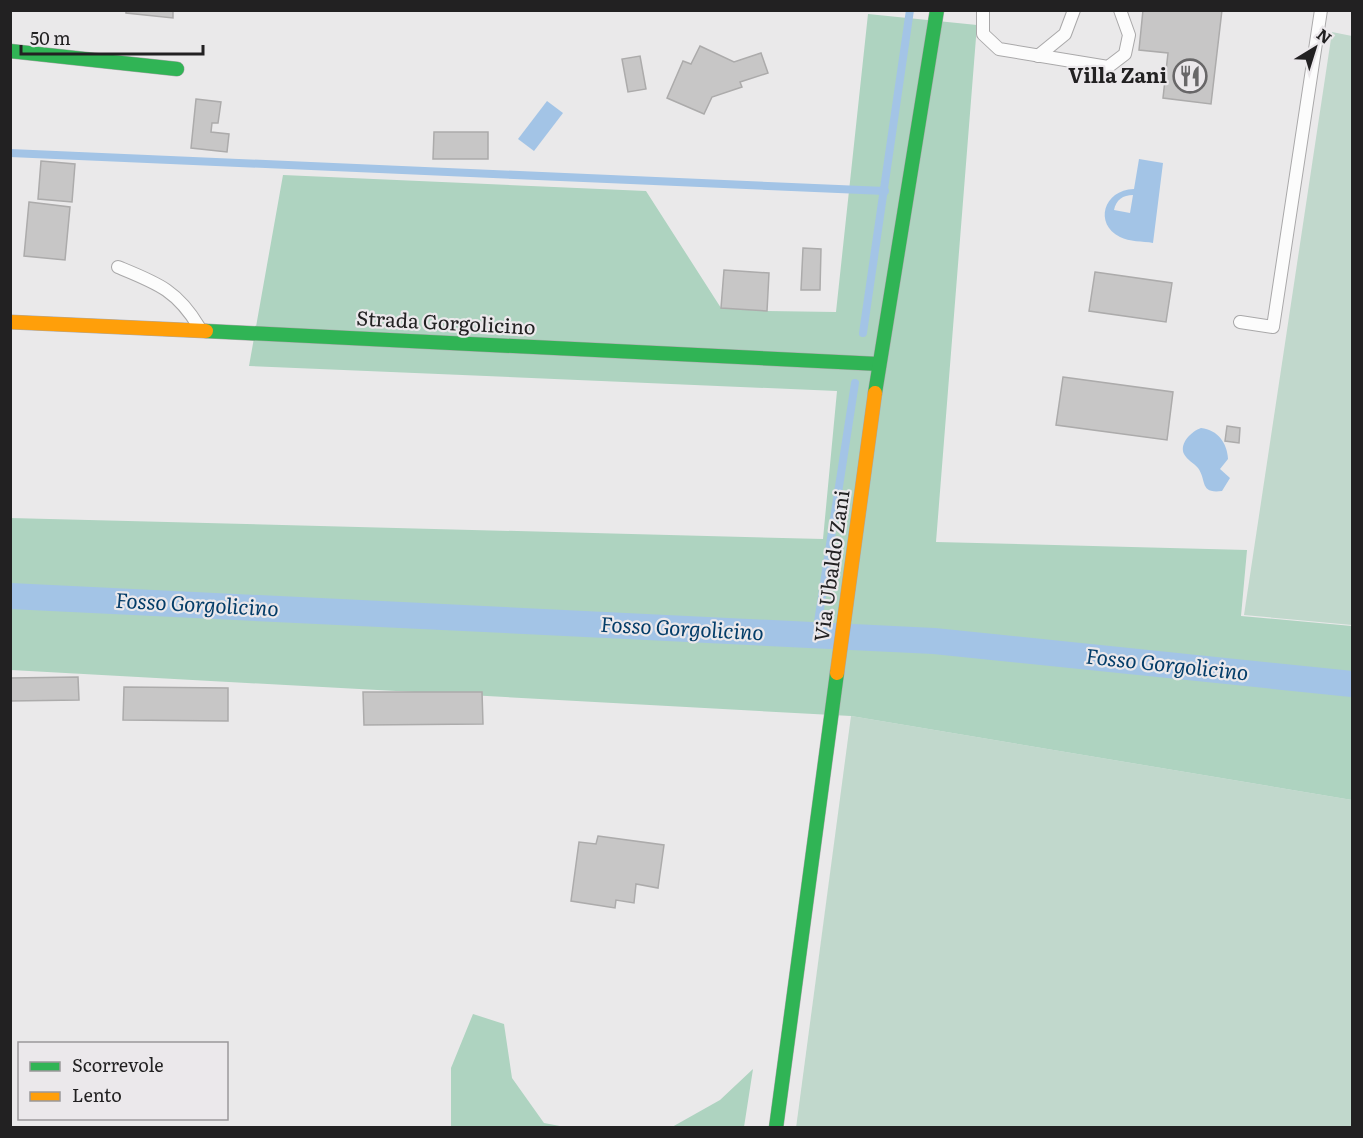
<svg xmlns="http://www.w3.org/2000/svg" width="1363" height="1138" font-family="Literata,serif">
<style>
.green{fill:#c1d8cc}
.forest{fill:#aed3c0}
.water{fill:#a3c4e6;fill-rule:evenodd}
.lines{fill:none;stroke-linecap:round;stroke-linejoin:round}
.stream{stroke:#a3c4e6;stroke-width:8}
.canal{stroke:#a3c4e6;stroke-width:26}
.building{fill:#c7c6c6;stroke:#acabab;stroke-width:1.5}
.lane-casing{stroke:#a9a8a9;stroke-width:14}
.fast-casing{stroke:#a9a8a9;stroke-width:15}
.slow-casing{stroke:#a9a8a9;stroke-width:15}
.lane{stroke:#fcfcfc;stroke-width:12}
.fast{stroke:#30b455;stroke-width:14}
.slow{stroke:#ff9f0a;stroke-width:14}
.labels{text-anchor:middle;stroke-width:4.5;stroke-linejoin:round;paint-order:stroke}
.poi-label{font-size:20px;font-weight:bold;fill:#222122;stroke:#ebe8eb;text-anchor:end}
.street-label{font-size:20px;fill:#222122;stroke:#ebe8eb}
.water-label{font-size:21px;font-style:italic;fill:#043d69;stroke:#ebe8eb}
</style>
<rect width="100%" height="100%" fill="#eae9ea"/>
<g class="green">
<path d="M1332,32L1352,36V625L1244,615Z"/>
<path d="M851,716L1352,800V1127L796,1128Z"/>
</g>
<g class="forest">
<path d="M868,14L977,25L936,542L1247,550L1241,616L1352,626V800L851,716L11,670L10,518L823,539L837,391L249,366L283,175L646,191L721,308L767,311L836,312Z"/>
<path d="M473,1014L504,1024L512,1078L544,1123L565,1127H451V1068Z"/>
<path d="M753,1069L744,1127H672L720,1100Z"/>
</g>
<g class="water">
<path d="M547,101L563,113L534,151L518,139Z"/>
<path d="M1139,159L1163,163L1153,243C1143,241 1129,242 1120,237C1094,224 1103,190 1134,189ZM1133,195L1130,213L1114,210C1116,200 1123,195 1133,195Z"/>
<path d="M1201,428C1218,430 1227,443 1228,459L1220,469L1230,478L1222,491C1199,494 1207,480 1198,468C1194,463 1187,460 1184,454C1179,443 1192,431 1201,428Z"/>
</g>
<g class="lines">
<g class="stream">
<path d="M10,153L885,191"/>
<path d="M863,333L910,10"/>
<path d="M816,635L855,383"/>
</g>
<path class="canal" d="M10,596L934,641L1352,684"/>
</g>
<g class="building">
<path d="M126,10H173V18L126,13Z"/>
<path d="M1143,10H1222L1211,104L1163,98L1168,53L1139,50Z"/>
<path d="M700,46L734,62L761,53L768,73L740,82L742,87L712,97L704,114L667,98L683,61L691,64Z"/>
<path d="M640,56L646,89L628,92L622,59Z"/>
<path d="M196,99L221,102L218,123H212L211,132L229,134L227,152L191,148Z"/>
<path d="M434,132H488V159H433Z"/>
<path d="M41,161L75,164L72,202L38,199Z"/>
<path d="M29,202L70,207L65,260L24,256Z"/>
<path d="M803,248L821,249L820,290H801Z"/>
<path d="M724,270L769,273L767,311L721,308Z"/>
<path d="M1095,272L1172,283L1166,322L1089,311Z"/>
<path d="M1063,377L1173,392L1167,440L1056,425Z"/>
<path d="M1227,426L1240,428L1239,443L1225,441Z"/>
<path d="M78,677L79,700L10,701V678Z"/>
<path d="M124,687L228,688V721L123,720Z"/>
<path d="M363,692H482L483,724L364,725Z"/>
<path d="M598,836L664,845L658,888L636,884L634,903L616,900L615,908L571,901L579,842L596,844Z"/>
</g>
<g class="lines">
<g class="lane-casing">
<g id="lane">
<path d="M983,10V34L999,49L1108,67L1125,54L1129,35L1120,10"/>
<path d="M1038,56L1065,34L1074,10"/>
<path d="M118,267C157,283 177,290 199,327"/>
<path d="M1240,322L1273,327L1321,10"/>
</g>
</g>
<g class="fast-casing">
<g id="fast">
<path d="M10,51L177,69"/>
<path d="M206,331L879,364"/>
<path d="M875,393L937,10"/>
<path d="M776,1128L837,673"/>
</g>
</g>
<g class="slow-casing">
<g id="slow">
<path d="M10,322L206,331"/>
<path d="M837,673L875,393"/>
</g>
</g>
<use href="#lane" class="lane"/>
<use href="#fast" class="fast"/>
<use href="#slow" class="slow"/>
</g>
<defs>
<g id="restaurant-ring" transform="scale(1.725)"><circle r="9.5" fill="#ebe8eb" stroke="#686768" stroke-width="1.5"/><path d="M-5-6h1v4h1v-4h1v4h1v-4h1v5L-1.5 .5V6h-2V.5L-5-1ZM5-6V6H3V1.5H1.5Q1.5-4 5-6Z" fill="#686768"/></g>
</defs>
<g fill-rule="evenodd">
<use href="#restaurant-ring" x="1190" y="76"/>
</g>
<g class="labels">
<g class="poi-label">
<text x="1167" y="83">Villa Zani</text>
</g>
<g class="street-label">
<text transform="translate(446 323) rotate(3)" y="7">Strada Gorgolicino</text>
<text transform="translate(832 566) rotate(-82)" y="7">Via Ubaldo Zani</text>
</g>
<g class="water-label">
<text transform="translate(197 605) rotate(3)" y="7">Fosso Gorgolicino</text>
<text transform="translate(682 629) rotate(3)" y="7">Fosso Gorgolicino</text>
<text transform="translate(1167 665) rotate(6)" y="7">Fosso Gorgolicino</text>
</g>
</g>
<rect width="1363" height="1138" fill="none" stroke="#222122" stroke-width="24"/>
<rect x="18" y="1042" width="210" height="78" fill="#ebe8eb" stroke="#9b989b" stroke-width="1.5"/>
<rect x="30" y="1062" width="30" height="9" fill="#30b455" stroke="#9b989b" stroke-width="1.5"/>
<text x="72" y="1072" font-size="18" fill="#222122">Scorrevole</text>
<rect x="30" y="1092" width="30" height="9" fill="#ff9f0a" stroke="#9b989b" stroke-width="1.5"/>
<text x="72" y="1102" font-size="18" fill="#222122">Lento</text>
<g transform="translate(1315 48) rotate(38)" stroke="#ebe8eb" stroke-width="4.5" paint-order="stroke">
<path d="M0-4.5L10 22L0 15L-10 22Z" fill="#222122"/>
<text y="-9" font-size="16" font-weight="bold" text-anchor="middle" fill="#222122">N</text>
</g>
<path d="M21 45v9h182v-9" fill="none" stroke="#222122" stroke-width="3"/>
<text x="30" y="45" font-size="18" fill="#222122" stroke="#ebe8eb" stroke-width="4.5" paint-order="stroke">50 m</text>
</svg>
